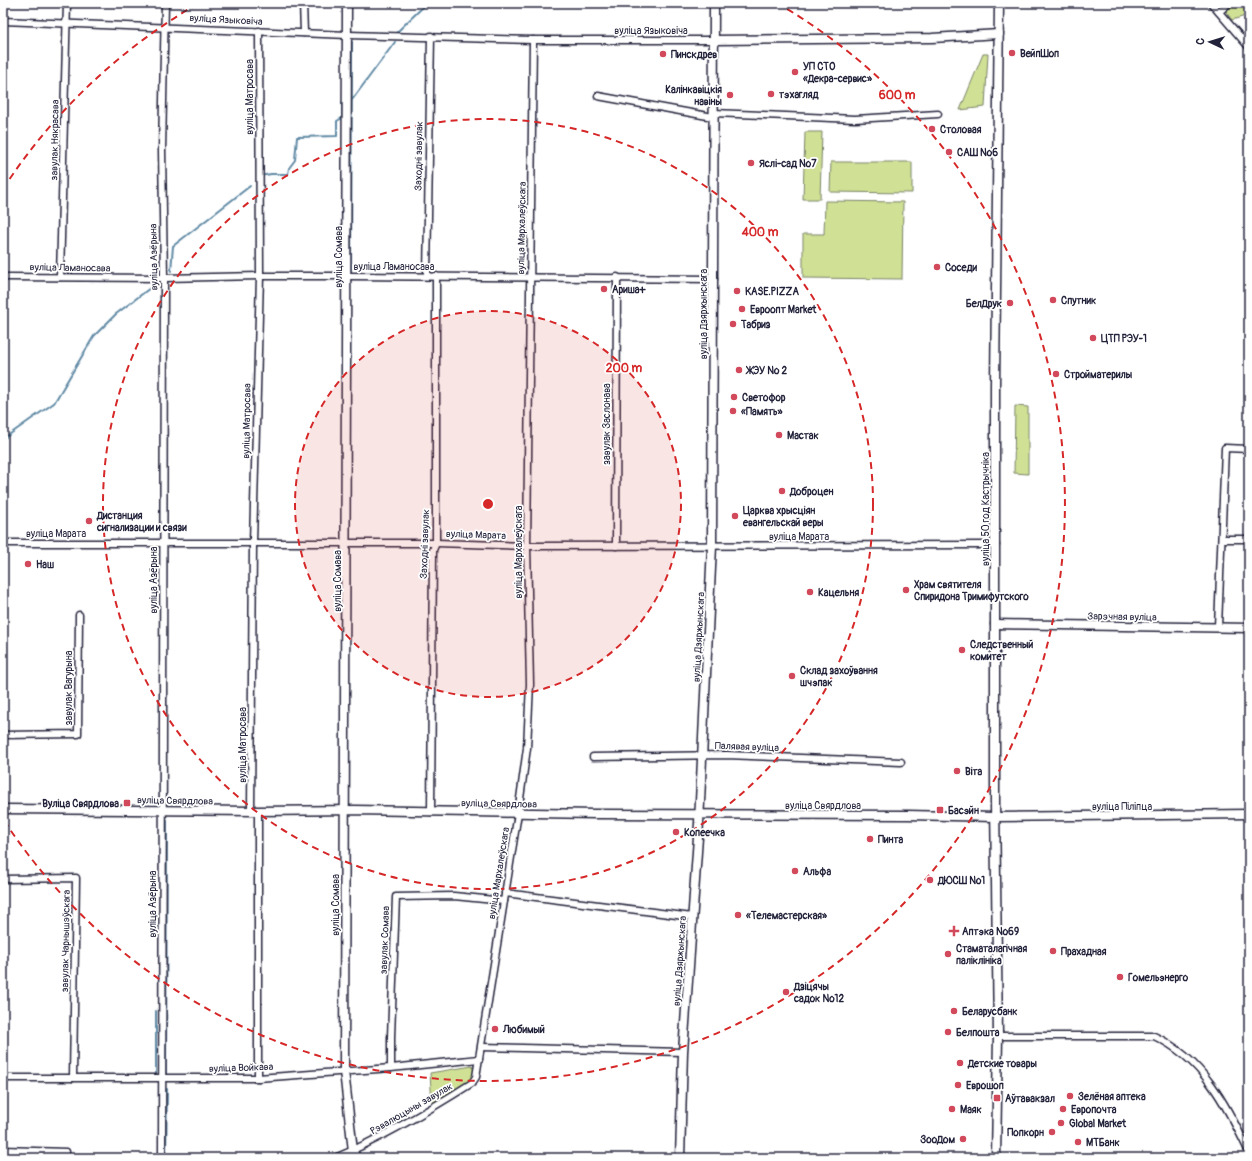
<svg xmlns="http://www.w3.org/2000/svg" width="1252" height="1161" font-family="Pangolin,sans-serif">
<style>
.green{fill:#d0e195;stroke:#798268}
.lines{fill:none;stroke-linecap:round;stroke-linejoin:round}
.stream{stroke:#618aa5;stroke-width:2}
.street-casing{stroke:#22223b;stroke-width:9}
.secondary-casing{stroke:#22223b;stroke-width:11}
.street{stroke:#fff;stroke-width:6}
.secondary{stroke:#fff;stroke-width:8}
.ring{fill:none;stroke:#d62828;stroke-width:2;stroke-dasharray:7 5}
.poi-dot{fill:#d1495b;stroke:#fff;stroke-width:1.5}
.labels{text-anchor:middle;stroke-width:3.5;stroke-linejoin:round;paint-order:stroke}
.street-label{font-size:10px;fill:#22223b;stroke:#fff}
.poi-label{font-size:10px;font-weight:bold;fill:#22223b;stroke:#fff;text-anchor:start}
.centre{fill:#d62828;stroke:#fff;stroke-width:2}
.ring-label{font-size:12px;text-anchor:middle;font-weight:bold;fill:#d62828;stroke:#fff;stroke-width:3.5;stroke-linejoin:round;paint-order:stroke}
</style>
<rect width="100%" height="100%" fill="#fff"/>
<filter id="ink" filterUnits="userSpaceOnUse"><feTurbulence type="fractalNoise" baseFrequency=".025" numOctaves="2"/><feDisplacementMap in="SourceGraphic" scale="8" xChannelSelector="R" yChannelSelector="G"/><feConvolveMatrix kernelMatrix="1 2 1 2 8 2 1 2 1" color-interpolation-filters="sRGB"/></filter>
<g filter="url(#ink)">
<g class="green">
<path d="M1232,3H1249V15L1232,20L1226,12Z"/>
<path d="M983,54H988L985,107L960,110Z"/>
<path d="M805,132H822L820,199H803Z"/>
<path d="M831,162H912V193L830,192Z"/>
<path d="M825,201L903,202L902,279L803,278V234H824Z"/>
<path d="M1015,406L1028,407V474L1014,473Z"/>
<path d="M472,1066L474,1070L472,1079L432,1105L430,1073Z"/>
</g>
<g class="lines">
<g class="stream">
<path d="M397,32L427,3"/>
<path d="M352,100L395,42"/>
<path d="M260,176L271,174H288L289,168L295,160L297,137L337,136V121L342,118V102"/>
<path d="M171,271L173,246L250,186"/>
<path d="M351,272L352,42"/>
<path d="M3,439L54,403L94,336L116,314L150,288"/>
<path d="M156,1074V1011"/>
<path d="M166,1075L167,820"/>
<path d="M166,1158L167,1089"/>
</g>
<g class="street-casing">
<g id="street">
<path d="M303,3L304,33"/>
<path d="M1211,3L1249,47"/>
<path d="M1219,12L1229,3"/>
<path d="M3,21L348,35L533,40H714"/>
<path d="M598,96L713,117"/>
<path d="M713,113L855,119L938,114"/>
<path d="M427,276L431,36"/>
<path d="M3,277L164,278L260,276H348L714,279"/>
<path d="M60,277L67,3"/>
<path d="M1222,539H1249"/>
<path d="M3,543H436L527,546L996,545"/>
<path d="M616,546L617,277"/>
<path d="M1218,627L1225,448L1249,449"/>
<path d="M3,735L78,734L79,615"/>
<path d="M593,757L727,755L901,762"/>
<path d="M251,811L253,543L260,276L259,31"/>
<path d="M258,811V1078"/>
<path d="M431,812L433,550L436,543V276"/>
<path d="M3,879L76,878L73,1078"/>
<path d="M505,893L692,917"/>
<path d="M998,1036H1154C1203,1058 1227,1106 1249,1152"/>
<path d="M481,1047L683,1052"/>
<path d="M391,1068V1037L396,897L454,896L504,901"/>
<path d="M3,1078H258L391,1068L479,1059"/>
<path d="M3,1150L66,1152V1158"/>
<path d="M162,1158L164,278L162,150L165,3"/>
<path d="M335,1158C383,1138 428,1111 472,1083L476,1077L518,813L527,748L530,684L527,546L533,40"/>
</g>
</g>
<g class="secondary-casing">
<g id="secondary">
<path d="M347,3L344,1071L353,1151L356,1158"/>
<path d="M714,40L932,38L999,34"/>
<path d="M995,624L1249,628"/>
<path d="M3,809L258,811L355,810L596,814L908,815L995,817L1249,814"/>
<path d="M680,1158L683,1052L699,823L712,546L714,3"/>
<path d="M996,1158L998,1036L995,802V386L999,3"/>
</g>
</g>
<use href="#street" class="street"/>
<use href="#secondary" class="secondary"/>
</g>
</g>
<circle cx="488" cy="504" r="193" fill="#d62828" fill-opacity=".12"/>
<g class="ring">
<circle cx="488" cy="504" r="193"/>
<circle cx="488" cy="504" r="385"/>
<path d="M3 189A578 578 0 0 1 199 3M777 3A578 578 0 1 1 3 819"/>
</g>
<g class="poi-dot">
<circle cx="1012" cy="53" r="4"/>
<circle cx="663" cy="54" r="4"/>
<circle cx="795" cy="72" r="4"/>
<circle cx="771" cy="94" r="4"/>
<circle cx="730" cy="95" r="4"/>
<circle cx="932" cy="129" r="4"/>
<circle cx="949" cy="152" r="4"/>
<circle cx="751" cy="163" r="4"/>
<circle cx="937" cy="267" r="4"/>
<circle cx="604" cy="289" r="4"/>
<circle cx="737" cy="291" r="4"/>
<circle cx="1053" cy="300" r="4"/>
<circle cx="1010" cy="303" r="4"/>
<circle cx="742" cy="309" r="4"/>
<circle cx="733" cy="324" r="4"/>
<circle cx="1093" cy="338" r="4"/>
<circle cx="739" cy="370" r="4"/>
<circle cx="1056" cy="374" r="4"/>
<circle cx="734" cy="397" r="4"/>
<circle cx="733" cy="411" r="4"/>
<circle cx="779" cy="435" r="4"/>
<circle cx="782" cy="491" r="4"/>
<circle cx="735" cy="516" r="4"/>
<circle cx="89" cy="521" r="4"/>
<circle cx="28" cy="564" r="4"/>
<circle cx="906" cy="590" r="4"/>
<circle cx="810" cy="592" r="4"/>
<circle cx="962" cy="650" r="4"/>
<circle cx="792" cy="676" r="4"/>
<circle cx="957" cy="771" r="4"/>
<rect x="123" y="799" width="8" height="8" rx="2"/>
<rect x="936" y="806" width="8" height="8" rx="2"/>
<circle cx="676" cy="832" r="4"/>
<circle cx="870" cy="839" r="4"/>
<circle cx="795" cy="871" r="4"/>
<circle cx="930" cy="880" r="4"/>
<circle cx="738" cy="915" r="4"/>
<path d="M952 925h4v4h4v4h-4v4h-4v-4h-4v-4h4z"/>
<circle cx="1053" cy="951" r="4"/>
<circle cx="948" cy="954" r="4"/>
<circle cx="1120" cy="977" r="4"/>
<circle cx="786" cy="992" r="4"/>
<circle cx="954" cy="1011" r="4"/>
<circle cx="495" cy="1029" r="4"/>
<circle cx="948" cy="1032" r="4"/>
<circle cx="960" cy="1063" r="4"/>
<circle cx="958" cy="1085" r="4"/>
<circle cx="1070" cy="1096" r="4"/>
<rect x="993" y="1094" width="8" height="8" rx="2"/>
<circle cx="952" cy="1109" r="4"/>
<circle cx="1063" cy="1109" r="4"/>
<circle cx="1061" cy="1123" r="4"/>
<circle cx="1052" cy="1132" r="4"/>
<circle cx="963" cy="1139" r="4"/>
<circle cx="1078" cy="1142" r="4"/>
</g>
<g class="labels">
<g class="street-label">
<text transform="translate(226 19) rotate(3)" y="4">вуліца Языковіча</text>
<text x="651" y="34">вуліца Языковіча</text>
<text transform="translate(249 97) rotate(-90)" y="4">вуліца Матросава</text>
<text transform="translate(54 140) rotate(-89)" y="4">завулак Някрасава</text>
<text transform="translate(418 156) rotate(-89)" y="4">Заходні завулак</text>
<text transform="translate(521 228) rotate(-89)" y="4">вуліца Мархалеўскага</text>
<text transform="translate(153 257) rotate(-91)" y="4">вуліца Азёрына</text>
<text transform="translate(338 257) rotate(-90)" y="4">вуліца Сомава</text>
<text x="394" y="270">вуліца Ламаносава</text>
<text transform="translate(70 267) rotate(1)" y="4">вуліца Ламаносава</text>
<text transform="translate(703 314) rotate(-90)" y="4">вуліца Дзяржынскага</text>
<text transform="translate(246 421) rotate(-89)" y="4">вуліца Матросава</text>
<text transform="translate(606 424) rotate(-90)" y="4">завулак Заслонава</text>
<text transform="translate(985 509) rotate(-90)" y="4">вуліца 50 год Кастрычніка</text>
<text x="56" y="537">вуліца Марата</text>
<text transform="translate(476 534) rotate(2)" y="4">вуліца Марата</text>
<text x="799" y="540">вуліца Марата</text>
<text transform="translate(424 544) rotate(-88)" y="4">Заходні завулак</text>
<text transform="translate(518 552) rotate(-90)" y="4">вуліца Мархалеўскага</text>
<text transform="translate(153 580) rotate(-90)" y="4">вуліца Азёрына</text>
<text transform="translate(337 581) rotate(-90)" y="4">вуліца Сомава</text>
<text transform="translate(1122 616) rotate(1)" y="4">Зарэчная вуліца</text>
<text transform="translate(698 637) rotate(-87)" y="4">вуліца Дзяржынскага</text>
<text transform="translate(68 688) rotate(-90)" y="4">завулак Вагурына</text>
<text transform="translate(242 745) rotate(-90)" y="4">вуліца Матросава</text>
<text transform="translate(747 746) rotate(2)" y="4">Палявая вуліца</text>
<text transform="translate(175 800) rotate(1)" y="4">вуліца Свярдлова</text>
<text transform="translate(499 803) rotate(1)" y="4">вуліца Свярдлова</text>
<text x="823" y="809">вуліца Свярдлова</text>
<text x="1122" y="810">вуліца Піліпца</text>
<text transform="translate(498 873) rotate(-81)" y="4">вуліца Мархалеўскага</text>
<text transform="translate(152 904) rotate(-90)" y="4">вуліца Азёрына</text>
<text transform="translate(335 905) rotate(-90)" y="4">вуліца Сомава</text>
<text transform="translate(384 940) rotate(-88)" y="4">завулак Сомава</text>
<text transform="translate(65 941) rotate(-89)" y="4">завулак Чарнышэўскага</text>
<text transform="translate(679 961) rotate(-86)" y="4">вуліца Дзяржынскага</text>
<text transform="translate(241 1067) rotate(-2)" y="4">вуліца Войкава</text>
<text transform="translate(411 1108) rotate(-30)" y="4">Рэвалюцыны завулак</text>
</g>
<g class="poi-label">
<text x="1020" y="57">ВейпШоп</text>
<text x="671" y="58">Пинскдрев</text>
<text x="803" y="70">УП СТО<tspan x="803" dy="12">«Декра-сервис»</tspan></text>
<text x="722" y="93" text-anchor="end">Калінкавіцкія<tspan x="722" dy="12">навіны</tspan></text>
<text x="779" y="98">тэхагляд</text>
<text x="940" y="133">Столовая</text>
<text x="957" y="156">САШ №6</text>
<text x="759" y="167">Яслі-сад №7</text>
<text x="945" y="271">Соседи</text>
<text x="612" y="293">Ариша+</text>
<text x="745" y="295">KASE.PIZZA</text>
<text x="1061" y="304">Спутник</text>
<text x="1002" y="307" text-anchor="end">БелДрук</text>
<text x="750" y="313">Евроопт Market</text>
<text x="741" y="328">Табриз</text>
<text x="1101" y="342">ЦТП РЭУ-1</text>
<text x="747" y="374">ЖЭУ № 2</text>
<text x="1064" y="378">Стройматерилы</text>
<text x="742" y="401">Светофор</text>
<text x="741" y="415">«Память»</text>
<text x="787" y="439">Мастак</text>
<text x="790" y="495">Доброцен</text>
<text x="743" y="514">Царква хрысціян<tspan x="743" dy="12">евангельскай веры</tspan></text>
<text x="97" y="519">Дистанция<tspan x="97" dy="12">сигнализации и связи</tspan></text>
<text x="36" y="568">Наш</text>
<text x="914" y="588">Храм святителя<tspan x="914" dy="12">Спиридона Тримифутского</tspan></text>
<text x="818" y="596">Кацельня</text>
<text x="970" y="648">Следственный<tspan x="970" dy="12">комитет</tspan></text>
<text x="800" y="674">Склад захоўвання<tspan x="800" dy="12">шчэпак</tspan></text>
<text x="965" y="775">Віта</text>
<text x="119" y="807" text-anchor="end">Вуліца Свярдлова</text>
<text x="948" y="814">Басэйн</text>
<text x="684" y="836">Копеечка</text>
<text x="878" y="843">Пинта</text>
<text x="803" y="875">Альфа</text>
<text x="938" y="884">ДЮСШ №1</text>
<text x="746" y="919">«Телемастерская»</text>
<text x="962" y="935">Аптэка №69</text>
<text x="956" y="952">Стаматалагічная<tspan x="956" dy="12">паліклініка</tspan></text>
<text x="1061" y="955">Прахадная</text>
<text x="1128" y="981">Гомельэнерго</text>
<text x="794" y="990">Дзіцячы<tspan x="794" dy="12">садок №12</tspan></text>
<text x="962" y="1015">Беларусбанк</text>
<text x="503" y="1033">Любимый</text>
<text x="956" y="1036">Белпошта</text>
<text x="968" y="1067">Детские товары</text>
<text x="966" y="1089">Еврошоп</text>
<text x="1078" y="1100">Зелёная аптека</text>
<text x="1005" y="1102">Аўтавакзал</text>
<text x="960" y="1113">Маяк</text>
<text x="1071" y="1113">Европочта</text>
<text x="1069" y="1127">Globаl Market</text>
<text x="1044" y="1136" text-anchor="end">Попкорн</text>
<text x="955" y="1143" text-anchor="end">ЗооДом</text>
<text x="1086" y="1146">МТБанк</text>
</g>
</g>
<circle cx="488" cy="504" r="6" class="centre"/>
<g class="ring-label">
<text x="897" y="99">600 m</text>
<text x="760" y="236">400 m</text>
<text x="624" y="372">200 m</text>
</g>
<rect width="1252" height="1161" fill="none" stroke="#fff" stroke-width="16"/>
<rect x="8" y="8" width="1236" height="1145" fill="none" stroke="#22223b" stroke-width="1.5" filter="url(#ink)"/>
<g transform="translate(1210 42) rotate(274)" stroke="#ffffff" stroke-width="3" paint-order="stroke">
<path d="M0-3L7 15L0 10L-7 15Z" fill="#22223b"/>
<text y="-6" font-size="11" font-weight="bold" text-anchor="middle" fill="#22223b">С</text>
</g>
</svg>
